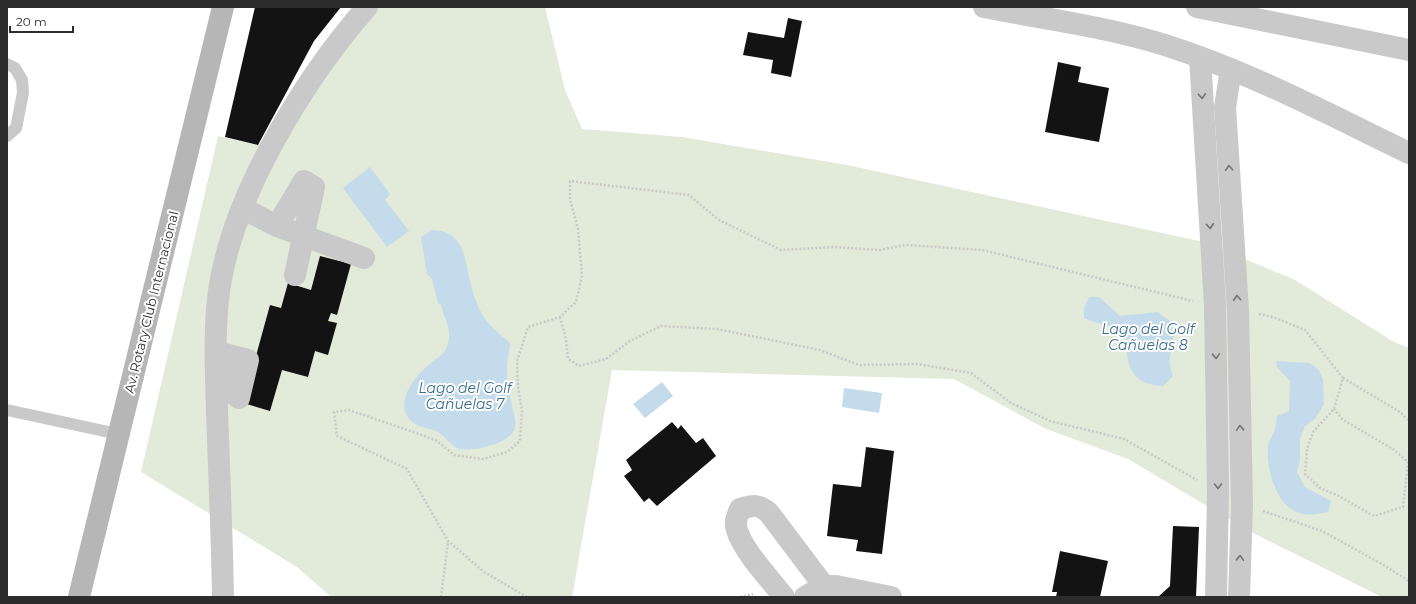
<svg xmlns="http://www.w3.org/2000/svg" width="1416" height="604" font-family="Montserrat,sans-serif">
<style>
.green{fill:#e2ead9}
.water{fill:#c4dbeb}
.building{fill:#131313}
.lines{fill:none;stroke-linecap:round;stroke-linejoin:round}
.path{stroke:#c9c9c9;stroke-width:2.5;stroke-dasharray:2 2;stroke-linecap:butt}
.lane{stroke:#c9c9c9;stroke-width:12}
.street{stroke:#c9c9c9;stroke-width:22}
.secondary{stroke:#b6b6b6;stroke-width:22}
.oneway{stroke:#737373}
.labels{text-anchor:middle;stroke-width:4;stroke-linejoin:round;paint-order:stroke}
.street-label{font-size:13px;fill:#2c2c2c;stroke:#fff}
.water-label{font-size:14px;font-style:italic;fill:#3a6d8d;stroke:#fff}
</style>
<rect width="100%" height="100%" fill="#fff"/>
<path class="green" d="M367,7H545L565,90L582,129L682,137L847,165L1204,242L1295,280L1394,342L1409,348V597H1382L1251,532L1128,459L1044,428L954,379L612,370L572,597H331L297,567L141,472L218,136L258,145L310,83Z"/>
<g class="water">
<path d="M370,167L390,194L385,200L409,231L387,247L343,188Z"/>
<path d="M432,230C464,231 464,256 470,280C472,290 476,303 481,312C488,326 498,332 510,343C510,351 507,358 507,367C506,379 510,394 512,406C514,414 518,425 513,432C505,445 471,453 457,448C450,444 444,435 436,431C424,426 413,428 406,414C398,396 418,373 431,363C438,357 446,354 448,343C452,329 444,318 441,305L438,303L432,279L427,274L421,237Z"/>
<path d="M1089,297H1099L1120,316L1158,312L1171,322C1172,328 1173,335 1173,341C1171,356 1167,361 1173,376L1163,386C1127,384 1127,362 1125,333L1117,327L1106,326L1084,318V309Z"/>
<path d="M1276,361L1310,363L1319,370L1323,380L1324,404L1315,419L1305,426L1300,439V460L1297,472L1305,487L1331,501L1328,512C1318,514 1310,516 1300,513C1275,507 1266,467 1268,445C1269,440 1273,436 1274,431C1276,426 1276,421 1277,416L1289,411L1290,381L1277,367Z"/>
<path d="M662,382L673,396L645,418L633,404Z"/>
<path d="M844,388L882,393L879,413L842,407Z"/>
</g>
<g class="building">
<path d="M255,7H341L314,41L258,145L225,137Z"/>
<path d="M788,18L802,21L791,77L771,73L773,60L743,55L748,32L784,38Z"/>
<path d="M1058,62L1081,67L1078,82L1109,88L1099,142L1045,132Z"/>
<path d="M320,256L351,264L337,315L331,313L328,321L337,323L328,355L315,351L308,377L282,370L270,411L243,403L270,305L281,308L288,283L311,290Z"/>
<path d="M672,422L678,429L681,425L696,443L703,438L716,456L657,506L649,498L644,502L624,476L632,470L626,460Z"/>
<path d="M866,447L894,451L882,554L856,551L858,540L827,536L833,484L861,487Z"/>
<path d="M1173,526L1199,527L1196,597H1158L1170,586Z"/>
<path d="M1060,551L1108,561L1100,597H1056L1057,592H1052Z"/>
</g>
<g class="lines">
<g class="path">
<path d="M1259,314L1273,317L1305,330L1343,378L1334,409L1313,432L1307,449L1305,474L1320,488L1339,496L1374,516L1403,507L1408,462L1393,449L1343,420L1334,409"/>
<path d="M560,317L566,339L568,359L579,366L606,359L630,341L661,326L717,329L820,350L859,365L917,364L971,373L1011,403L1050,421L1124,439L1197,480"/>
<path d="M1343,378L1400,412L1409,421"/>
<path d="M1263,511L1322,531L1382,564L1409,581"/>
<path d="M441,597L448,542"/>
<path d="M527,597L484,572L448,541L407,469L337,436L334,412L349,410L422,435L437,441L454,455L483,459L507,452L520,441L522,411L518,386L517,361L528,327L560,317L576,302L582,276L578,229L570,199V181L689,195L719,220L781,250L834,247L879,250L906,245L982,250L1193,301"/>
<path d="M740,597L753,594"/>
</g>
<g class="lane">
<path d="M7,64L15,68L22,80L23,93L16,128L7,136"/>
<path d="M7,410L118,434"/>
</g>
<g class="street">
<path d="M984,7C1045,19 1109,27 1168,46C1252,73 1330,115 1409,153"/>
<path d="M1197,7L1409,50"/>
<path d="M1200,57L1215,305L1218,492L1216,597"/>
<path d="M1231,69L1225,107L1238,310L1242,504L1239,597"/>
<path d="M242,208L277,226L364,258"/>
<path d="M277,226L304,181L314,187L295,275"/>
<path d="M216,352L248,360L239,398L235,395L233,357"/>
<path d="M223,597C222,535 219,472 217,410C216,374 214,336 218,300C228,202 303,80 367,7"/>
<path d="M784,597C770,579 743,551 737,530C734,523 737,516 740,509C754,505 758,504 769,513L824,586"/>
<path d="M805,597L824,586H836L891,597"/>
</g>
<path class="secondary" d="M79,597L223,7"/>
</g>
<defs><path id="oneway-chevron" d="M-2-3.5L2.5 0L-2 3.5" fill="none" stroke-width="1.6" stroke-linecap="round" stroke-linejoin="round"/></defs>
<g class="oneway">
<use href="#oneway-chevron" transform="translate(1202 96) rotate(86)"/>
<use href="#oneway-chevron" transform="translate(1229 168) rotate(-94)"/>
<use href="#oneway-chevron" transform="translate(1210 226) rotate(86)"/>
<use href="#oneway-chevron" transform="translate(1237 298) rotate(-94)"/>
<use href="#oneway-chevron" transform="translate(1216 356) rotate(88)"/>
<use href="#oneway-chevron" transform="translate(1240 428) rotate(-92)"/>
<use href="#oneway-chevron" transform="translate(1218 486) rotate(90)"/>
<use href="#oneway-chevron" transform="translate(1240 558) rotate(-88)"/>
</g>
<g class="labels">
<g class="street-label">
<text transform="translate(151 302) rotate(-76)" y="5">Av. Rotary Club Internacional</text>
</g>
<g class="water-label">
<text x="1148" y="334">Lago del Golf<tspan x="1148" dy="16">Cañuelas 8</tspan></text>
<text x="465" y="393">Lago del Golf<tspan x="465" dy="16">Cañuelas 7</tspan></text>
</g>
</g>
<rect width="1416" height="604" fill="none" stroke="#2c2c2c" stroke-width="16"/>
<path d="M10 26v6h63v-6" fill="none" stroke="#2c2c2c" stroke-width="2"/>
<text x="16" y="26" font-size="12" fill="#2c2c2c" stroke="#ffffff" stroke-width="3" paint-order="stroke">20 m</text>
</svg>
